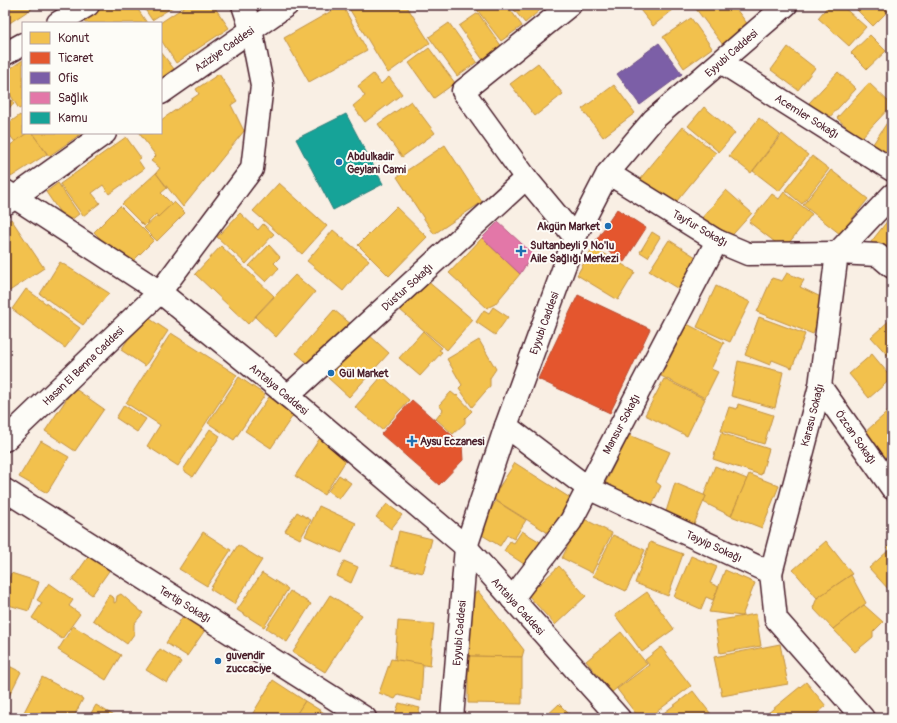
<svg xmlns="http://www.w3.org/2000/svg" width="897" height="723" font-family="Pangolin,sans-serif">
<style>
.homes{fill:#f2c14e;stroke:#c09044}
.shops{fill:#e4572e;stroke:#b6462d}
.offices{fill:#7b5ea7;stroke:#6c4b82}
.health{fill:#e377a8;stroke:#b55d82}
.public{fill:#17a398;stroke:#267b77}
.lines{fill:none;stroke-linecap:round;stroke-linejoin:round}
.street-casing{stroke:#4a1f2b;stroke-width:25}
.secondary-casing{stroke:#4a1f2b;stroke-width:25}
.street{stroke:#fdfcf7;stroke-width:22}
.secondary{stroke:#fdfcf7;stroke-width:22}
.poi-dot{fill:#1f6fb2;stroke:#fdfcf7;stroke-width:1.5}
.labels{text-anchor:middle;stroke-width:4;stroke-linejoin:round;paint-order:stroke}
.street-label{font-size:11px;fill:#4a1f2b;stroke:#fdfcf7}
.poi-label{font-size:11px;font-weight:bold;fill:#4a1f2b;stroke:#fdfcf7;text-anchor:start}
</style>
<rect width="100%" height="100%" fill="#f9efe4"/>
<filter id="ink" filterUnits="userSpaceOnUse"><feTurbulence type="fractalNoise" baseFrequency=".025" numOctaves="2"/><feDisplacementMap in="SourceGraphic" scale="8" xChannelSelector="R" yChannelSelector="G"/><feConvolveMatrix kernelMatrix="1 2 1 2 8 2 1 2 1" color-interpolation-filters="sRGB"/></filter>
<g filter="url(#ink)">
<g class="homes">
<path d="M5,5H37L5,26Z"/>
<path d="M107,5H135L147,23H85L84,20Z"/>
<path d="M142,5H176L152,20Z"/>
<path d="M187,5H213L229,28L176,63L161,40L160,23Z"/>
<path d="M342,5L367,50L309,82L284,38Z"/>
<path d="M347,5H406L430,43L388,73Z"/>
<path d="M478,5H507L522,26L501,41L475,7Z"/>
<path d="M510,5H546L525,23Z"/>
<path d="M636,5H679L653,26Z"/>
<path d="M702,5H733L749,26L723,45L696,9Z"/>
<path d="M829,5H841L866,27L849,46L818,18Z"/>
<path d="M852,5H882L888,11L873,26Z"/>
<path d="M478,13L502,47L483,60L459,26Z"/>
<path d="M691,18L712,48L684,68L663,37Z"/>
<path d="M449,23L477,62L457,76L429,37Z"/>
<path d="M870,35L886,51L867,69L851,53Z"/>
<path d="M788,47L815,68L798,90L771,70Z"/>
<path d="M429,48L455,83L434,98L409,63Z"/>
<path d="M161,52L174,69L161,79Z"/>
<path d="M23,60V107L19,109L5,86V72Z"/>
<path d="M538,63L563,94L535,116L510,84Z"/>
<path d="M838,72L856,89L827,120L809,103Z"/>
<path d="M219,74L237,101L231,105L244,131L183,207L156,173L160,168L151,161L156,156L139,133H161V120L199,94L196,89Z"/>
<path d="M373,74L381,84L389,77L402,94L365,122L353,106L365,96L358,86Z"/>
<path d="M869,83L892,105L860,139L837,118Z"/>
<path d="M614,85L635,113L603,137L582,109Z"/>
<path d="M5,92L14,104L5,111Z"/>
<path d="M411,101L435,133L402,157L378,124Z"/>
<path d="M704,107L735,133L719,152L688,126Z"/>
<path d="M20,115L23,118V133H27L15,142L5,129V126Z"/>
<path d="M892,115V157L873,144Z"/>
<path d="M759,118L780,135L751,173L729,156Z"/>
<path d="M683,127L716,153L672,207L639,180Z"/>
<path d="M27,133H32L47,154L11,177L5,169V141L9,146Z"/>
<path d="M32,133H82L49,156Z"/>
<path d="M782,134L808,155L779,191L753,171Z"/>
<path d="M126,137L141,158L138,160L144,169L109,194L103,185L92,193L100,203L83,216L60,184Z"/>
<path d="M445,145L482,202L434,234L397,177Z"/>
<path d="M812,156L829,169L802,204L785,190Z"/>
<path d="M831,170L868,199L840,234L803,205Z"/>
<path d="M156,173L167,188L161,193L172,204L158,217L156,214L144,226L122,204Z"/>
<path d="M58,183L79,214L67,223L46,192Z"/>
<path d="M279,183L327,226L302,254L253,211Z"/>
<path d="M726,190L752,213L726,242L701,219Z"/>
<path d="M784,192L812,214L784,249L749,222L772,194L779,199Z"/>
<path d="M174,202L185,213L157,241L144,228L157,216L158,217Z"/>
<path d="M120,206L154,240L128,266L94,232Z"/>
<path d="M396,207L427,237L389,276L358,245Z"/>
<path d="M240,213L258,230L263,224L274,234L246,264L217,237Z"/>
<path d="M892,215V258L871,242Z"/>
<path d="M11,219L44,268L5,294V223Z"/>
<path d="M333,230L369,260L343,291L307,261Z"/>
<path d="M652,232L660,237L648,257L640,252Z"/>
<path d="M482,238L520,274L495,304L487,308L449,273Z"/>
<path d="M669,240L699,259L680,290L649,271Z"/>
<path d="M269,245L280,257L274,263L279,268L266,282L249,266Z"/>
<path d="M221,246L274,296L248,324L195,274Z"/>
<path d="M593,247L635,272L618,300L577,275Z"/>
<path d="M60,262L109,293L83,325L40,294Z"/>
<path d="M787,273L804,280L800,287L825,299L813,334L757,312L772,278L782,281Z"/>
<path d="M295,275L315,292L276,337L255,317Z"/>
<path d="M426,280L473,320L447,350L400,310Z"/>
<path d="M716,286L750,302L730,342L697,327Z"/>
<path d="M26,289L80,328L65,348L12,309Z"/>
<path d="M493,307L508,317L495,335L476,322L484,310L489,313Z"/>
<path d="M334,310L352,325L313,368L296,353Z"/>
<path d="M144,315L168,331L145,366L121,350Z"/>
<path d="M759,317L805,334L792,368L772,360L770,365L745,355Z"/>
<path d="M892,318V360L871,337Z"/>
<path d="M687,324L724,343L711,369L718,372L705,398L661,376Z"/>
<path d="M423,331L442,348L439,350L442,352L420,376L399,358Z"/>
<path d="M171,333L237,375L178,466L147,446L160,425L126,403Z"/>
<path d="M368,334L389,353L349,397L328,378Z"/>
<path d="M479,340L496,369L490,378V386L472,407L459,388L462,385L447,359Z"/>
<path d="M872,354L892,378L869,398L849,374Z"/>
<path d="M738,361L783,372L775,408L731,396Z"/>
<path d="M382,376L409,400L382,430L355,407Z"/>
<path d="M239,377L265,395L234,440L208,423Z"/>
<path d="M664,379L705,399L687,436L645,415Z"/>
<path d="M74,388L104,409L75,451L45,431Z"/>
<path d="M451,392L456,396L457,395L472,411L465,418V423L453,434L436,419L443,410L439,405Z"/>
<path d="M5,393L10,398L5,404Z"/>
<path d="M269,397L294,414L271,448L245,431Z"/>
<path d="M738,404L773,415L764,444L721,431L729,407L737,409Z"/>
<path d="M124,405L146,419L137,432L116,418Z"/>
<path d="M892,408V460L890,462L864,433Z"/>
<path d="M210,429L220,436L193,477L183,470Z"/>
<path d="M721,433L769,449L761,475L713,459Z"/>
<path d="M629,435L670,452L656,482L661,486L650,509L602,490Z"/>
<path d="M320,438L348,457L324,495L295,476Z"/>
<path d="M41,441L69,457L47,493L19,477Z"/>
<path d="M515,463L575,501L553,536L492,498Z"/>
<path d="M715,466L747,479L731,516L703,502L706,496L704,495Z"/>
<path d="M749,474L779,486L762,528L731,516Z"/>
<path d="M339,475L351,483L339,499L328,491Z"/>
<path d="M675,483L706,496L692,529L664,518Z"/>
<path d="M496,501L526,520L514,539L507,535L500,546L477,532Z"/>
<path d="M387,504L402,515L391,529L376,517Z"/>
<path d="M319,506L356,523L342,553L305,536Z"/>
<path d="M297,512L311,520L300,539L285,531Z"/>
<path d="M582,518L612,533L592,573L562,558Z"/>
<path d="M399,531L432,539L423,573L391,566Z"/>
<path d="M522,531L542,543L527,566L504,551L510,541L514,543Z"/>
<path d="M203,532L231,550L207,586L179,569Z"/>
<path d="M613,535L645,550L626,591L593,576Z"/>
<path d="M826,541L852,574L817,598L793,570Z"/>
<path d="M650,542L683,554L668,596L635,583Z"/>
<path d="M892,542V589L890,591L869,568L889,550L887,547Z"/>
<path d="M238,545L262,560L234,604L210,589Z"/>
<path d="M91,553L111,568L92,595L72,580Z"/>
<path d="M691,556L717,567L710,583L719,587L713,600L706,597L701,609L674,597Z"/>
<path d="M344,561L358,567L351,583L337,576Z"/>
<path d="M559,566L586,596L555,625L528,595Z"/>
<path d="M725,570L755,583L742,616L709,612Z"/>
<path d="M11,573L39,582L29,611L5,604V591Z"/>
<path d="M262,573L288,589L264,627L237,610Z"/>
<path d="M851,575L866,603L833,629L813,608L817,598Z"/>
<path d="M49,583L73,600L69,606L80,614L62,639L32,618L42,603L37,600Z"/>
<path d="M290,591L311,604L287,642L266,628Z"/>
<path d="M478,591L524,650L522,657L468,656L469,598Z"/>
<path d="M647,592L674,629L642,652L615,615Z"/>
<path d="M121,594L143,613L134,624V634L127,644L93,620L109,595L114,598V603L116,602L117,596Z"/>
<path d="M330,595L362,615L325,672L293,652Z"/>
<path d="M864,605L883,622L873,632V637L855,652L833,629Z"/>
<path d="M756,614L761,646L720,653L715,621Z"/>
<path d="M183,616L205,630L187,656L166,643Z"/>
<path d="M398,621L434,624L430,666L395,660Z"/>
<path d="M73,626L121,655L106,680L58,650Z"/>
<path d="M621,632L647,664L612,692L586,661Z"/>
<path d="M780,644L788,684L722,696L714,657Z"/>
<path d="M661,647L691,686L648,718H639L617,689L649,665L645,660Z"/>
<path d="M160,649L181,662L167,683L146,670Z"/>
<path d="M468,656L522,657V704L468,703Z"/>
<path d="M391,659L423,664L421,701L398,695L395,699L379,693Z"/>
<path d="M5,664L21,672L5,704Z"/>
<path d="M42,677L83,699L73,718H21Z"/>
<path d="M273,680L305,701L294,718H250Z"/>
<path d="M806,682L826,706L812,718H762Z"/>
<path d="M693,691L714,718H657Z"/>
<path d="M305,701L326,714L324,718H294Z"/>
<path d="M399,703L420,708L417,718H394Z"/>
<path d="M559,704L573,718H544Z"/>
<path d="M96,705L118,718H88Z"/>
</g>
<g class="shops">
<path d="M617,209L646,228L624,262L595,242Z"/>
<path d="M578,295L650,329L610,413L538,379Z"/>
<path d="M412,400L462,444L463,460L439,485L381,434Z"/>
</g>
<path class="offices" d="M659,43L682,74L640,105L617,74Z"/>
<path class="health" d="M498,222L533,254L520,274L482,238Z"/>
<path class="public" d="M346,114L383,184L333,210L296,139Z"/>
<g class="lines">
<g class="street-casing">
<g id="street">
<path d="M570,5L463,91L526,178L575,237"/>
<path d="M58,23L88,5"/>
<path d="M5,54L23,44"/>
<path d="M721,62L892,170"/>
<path d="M161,93L287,5"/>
<path d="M608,173L717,241L748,254L837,253L878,255L892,267"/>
<path d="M5,191L160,292"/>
<path d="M5,204L105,133"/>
<path d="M820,386L892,488"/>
<path d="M288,396L526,178"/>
<path d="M506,426L588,488L771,573L776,619L863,718"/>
<path d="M5,490L365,718"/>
<path d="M771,573L820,386L837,253L892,195"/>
<path d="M512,599L571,521L717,241"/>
</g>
</g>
<g class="secondary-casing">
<g id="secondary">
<path d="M160,292L288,396L466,547L619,718"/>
<path d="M5,440L160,292L252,169L262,85L251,29L243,5"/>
<path d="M452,718L466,547L506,426L575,237L608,173L653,120L786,5"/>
</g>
</g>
<use href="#street" class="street"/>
<use href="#secondary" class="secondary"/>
</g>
</g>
<g class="poi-dot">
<circle cx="339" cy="162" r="4"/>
<circle cx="608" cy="226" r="4"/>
<path d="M519 245h4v4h4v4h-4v4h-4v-4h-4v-4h4z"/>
<circle cx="331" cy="373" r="4"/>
<path d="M410 435h4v4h4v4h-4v4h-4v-4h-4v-4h4z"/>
<circle cx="218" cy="661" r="4"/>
</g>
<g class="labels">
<g class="street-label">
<text transform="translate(224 49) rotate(-35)" y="4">Aziziye Caddesi</text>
<text transform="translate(731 53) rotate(-41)" y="4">Eyyubi Caddesi</text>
<text transform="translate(807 116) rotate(32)" y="4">Acemler Sokağı</text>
<text transform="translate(700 228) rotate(30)" y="4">Tayfur Sokağı</text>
<text transform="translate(407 287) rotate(-42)" y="4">Düstur Sokağı</text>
<text transform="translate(544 323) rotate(-70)" y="4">Eyyubi Caddesi</text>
<text transform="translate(83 366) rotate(-44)" y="4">Hasan El Benna Caddesi</text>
<text transform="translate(279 389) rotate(40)" y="4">Antalya Caddesi</text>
<text transform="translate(812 415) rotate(-76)" y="4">Karasu Sokağı</text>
<text transform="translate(621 424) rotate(-62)" y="4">Mansur Sokağı</text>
<text transform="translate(856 437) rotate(55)" y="4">Özcan Sokağı</text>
<text transform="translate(714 546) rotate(25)" y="4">Tayyip Sokağı</text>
<text transform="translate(185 604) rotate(32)" y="4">Tertip Sokağı</text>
<text transform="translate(518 606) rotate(48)" y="4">Antalya Caddesi</text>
<text transform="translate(459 633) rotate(-85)" y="4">Eyyubi Caddesi</text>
</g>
<g class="poi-label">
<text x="347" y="160">Abdulkadir<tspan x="347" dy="13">Geylani Cami</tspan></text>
<text x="600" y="230" text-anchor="end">Akgün Market</text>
<text x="530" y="249">Sultanbeyli 9 No'lu<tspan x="530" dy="13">Aile Sağlığı Merkezi</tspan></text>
<text x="339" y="377">Gül Market</text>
<text x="420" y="445">Aysu Eczanesi</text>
<text x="226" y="659">guvendir<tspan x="226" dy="13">zuccaciye</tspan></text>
</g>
</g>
<rect width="897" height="723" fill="none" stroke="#fdfcf7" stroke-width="20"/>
<rect x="10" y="10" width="877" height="703" fill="none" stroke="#4a1f2b" stroke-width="1.5" filter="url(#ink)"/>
<rect x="22" y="22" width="140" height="112" fill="#fdfcf7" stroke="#b5a4a5"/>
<rect x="30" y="32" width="20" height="12" fill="#f2c14e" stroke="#b5a4a5"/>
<text x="58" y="42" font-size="12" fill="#4a1f2b">Konut</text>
<rect x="30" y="52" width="20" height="12" fill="#e4572e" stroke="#b5a4a5"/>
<text x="58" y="62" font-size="12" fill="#4a1f2b">Ticaret</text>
<rect x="30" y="72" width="20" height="12" fill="#7b5ea7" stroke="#b5a4a5"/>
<text x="58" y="82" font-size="12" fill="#4a1f2b">Ofis</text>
<rect x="30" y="92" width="20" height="12" fill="#e377a8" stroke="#b5a4a5"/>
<text x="58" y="102" font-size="12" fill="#4a1f2b">Sağlık</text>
<rect x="30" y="112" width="20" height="12" fill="#17a398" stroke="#b5a4a5"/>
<text x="58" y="122" font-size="12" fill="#4a1f2b">Kamu</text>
</svg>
